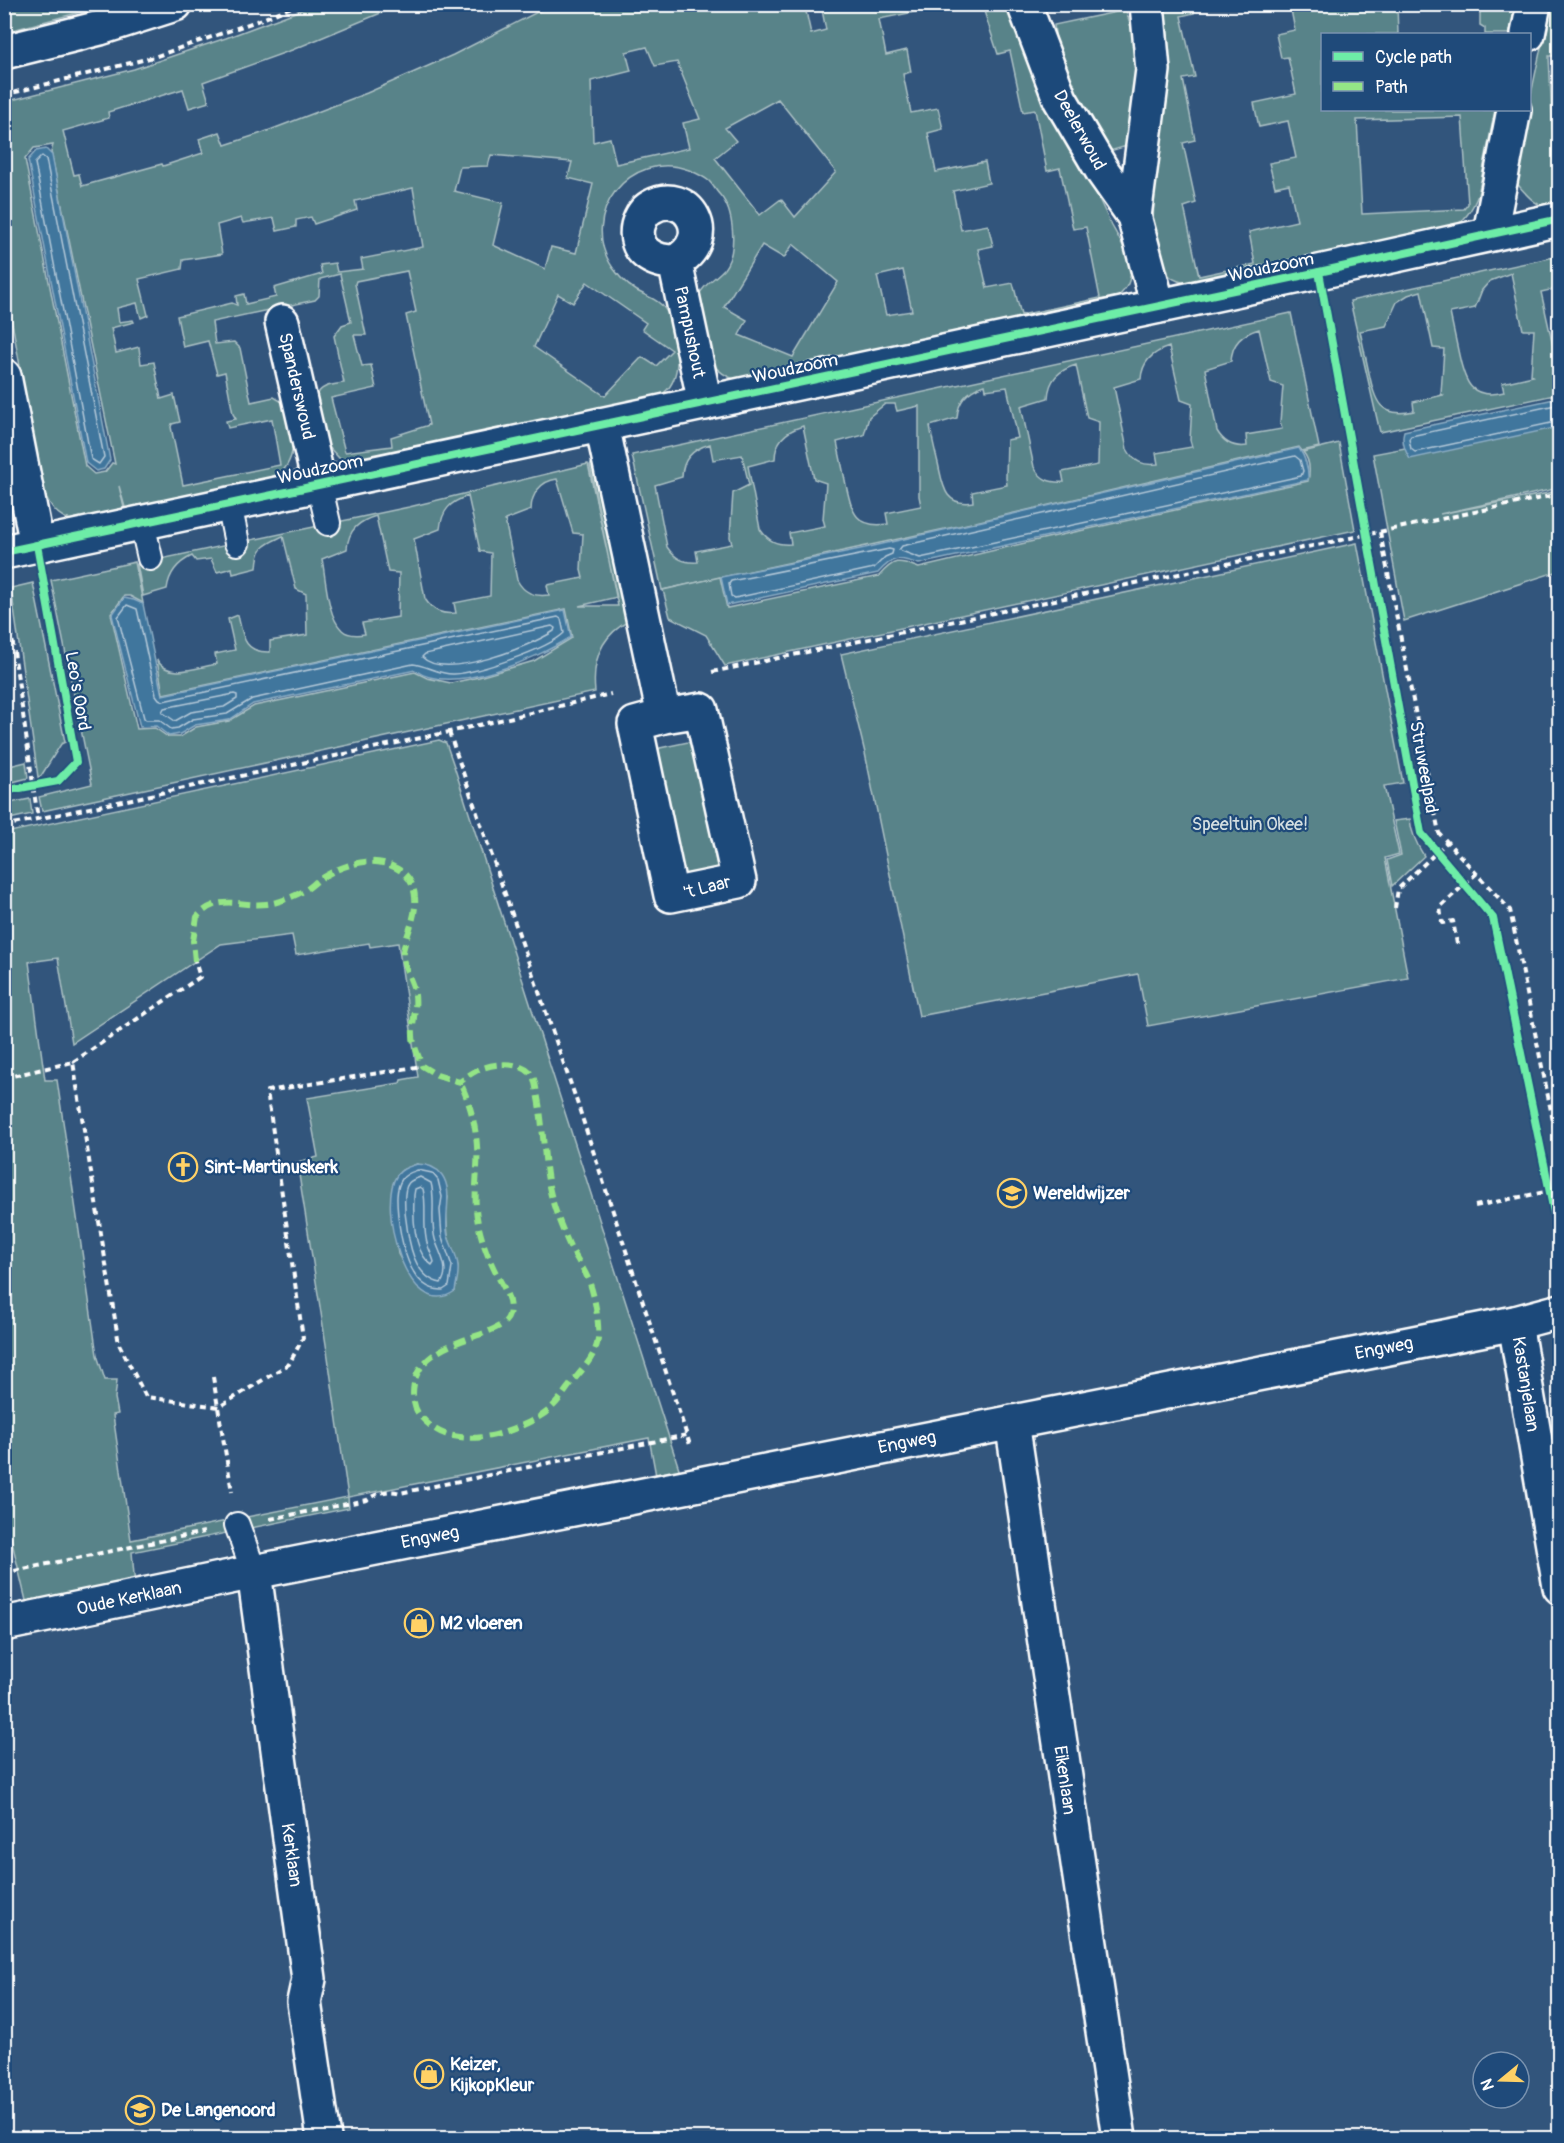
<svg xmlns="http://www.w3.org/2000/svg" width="1564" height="2143" font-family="Pangolin,sans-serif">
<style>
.green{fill:#598389;stroke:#acc1c4;stroke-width:1.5;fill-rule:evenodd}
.water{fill:#40769d;stroke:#8cadc4;stroke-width:1.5}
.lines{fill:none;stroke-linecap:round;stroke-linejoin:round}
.shore{stroke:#b3c8d8;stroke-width:1.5}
.service-casing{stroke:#fff;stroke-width:28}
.minor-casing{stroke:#fff;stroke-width:38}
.tertiary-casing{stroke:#fff;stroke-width:38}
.path{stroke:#fff;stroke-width:4;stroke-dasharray:6 4.5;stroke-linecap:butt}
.service{stroke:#1f4a7a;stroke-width:24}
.minor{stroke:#1f4a7a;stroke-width:33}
.tertiary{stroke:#1f4a7a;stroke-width:33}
.quiet{stroke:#94e586;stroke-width:6;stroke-dasharray:12 6;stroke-linecap:butt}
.cycleway-casing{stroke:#1f4a7a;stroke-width:11}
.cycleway{stroke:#6deda7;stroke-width:8}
.labels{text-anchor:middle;stroke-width:4.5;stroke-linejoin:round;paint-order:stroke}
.street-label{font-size:18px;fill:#fff;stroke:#1f4a7a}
.park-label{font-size:18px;fill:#d6e0e2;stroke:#1f4a7a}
.poi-label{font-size:18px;font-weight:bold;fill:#fff;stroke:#1f4a7a;text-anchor:start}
</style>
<rect width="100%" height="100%" fill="#32557c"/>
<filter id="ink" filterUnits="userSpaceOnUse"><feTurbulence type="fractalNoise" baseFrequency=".0167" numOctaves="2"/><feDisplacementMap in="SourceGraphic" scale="12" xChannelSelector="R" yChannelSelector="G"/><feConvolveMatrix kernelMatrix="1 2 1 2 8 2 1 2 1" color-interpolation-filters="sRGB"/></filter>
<g filter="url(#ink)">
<g class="green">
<path d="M4,5L5,4L107,5L5,32Z"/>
<path d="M314,5H400L292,50L203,82L209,102L189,108L183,89L108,112L109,118L63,131L74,175L79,174L82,186L162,164L163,166L203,153L199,139L220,132L225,145L262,133L367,93L453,55L551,5H816L805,7L811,34L826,30L821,5H949L879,19L886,55L907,50L911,72L903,74L911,113L938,108L943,129L928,133L936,172L985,162L989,183L953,191L961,230L988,225L993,246L978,249L987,288L1013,283L1021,315L1100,298L1086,227L1073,229L1060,168L1047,171L1035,110L1023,112L1010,51L998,54L982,5H1005L1112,226C1126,251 1145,279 1113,300L736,380C728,377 719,372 714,365C710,360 699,317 698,308C697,305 698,298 699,295C704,284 717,277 724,269C738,251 734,211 720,195C716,191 713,185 709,181C703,176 696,173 689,170C630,148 577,216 613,268C622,281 632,290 647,296C654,299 661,303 665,309C675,322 680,360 675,375C672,387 665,393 655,399L359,463L339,458L327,445L317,396C320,385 333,385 344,383L334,336L342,325L351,322L340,274L320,279L319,296L315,300L212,322L215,344L234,342L240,348L251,402L274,397L284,403C292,435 302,456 274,480L126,511L119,486L125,512C87,520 61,535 43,490L5,285L4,119L11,117L8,101L134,69L226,38ZM647,47L655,66L677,62L700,119L683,123L689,148L616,164L610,138L593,142L591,81L631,71L626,52ZM778,99L836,172L795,217L781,199L760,215L715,158L736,141L725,128ZM53,145L51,152L115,464L112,463L105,472L94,474L85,466L25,159L34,148ZM491,155L572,162L568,178L593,184L576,253L551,247L545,269L493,245L503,203L454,191L460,167L488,166ZM413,188L423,247L361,259L363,269L337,272L335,263L320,265L322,274L274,288L276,297L246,304L244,294L236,296L237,305L232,303L177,316L183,347L208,341L217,374L225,372L233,414L236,419L226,421L228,428L272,419L280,465L183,485L171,427L172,424L180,422L174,395L161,399L154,362L141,364L139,347L116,353L111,328L134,322L133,320L119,322L117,308L137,303L141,318L148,315L139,279L182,269L183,260L222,254L217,225L241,218L243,223L274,218L277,231L296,227V220L311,217L314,224L357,210L355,201ZM793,244L838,282L793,357L739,335L747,320L724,307L762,245L784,258ZM903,270L912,311L886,315L877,276ZM407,271L416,312L406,315L429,425L391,437L392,446L345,452L331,398L376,388L371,365L362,366L354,335H366L355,284L356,281ZM587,282L646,323L642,329L672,350L656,366L642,357L605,396L534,347L558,294L573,303Z"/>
<path d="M1162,5H1192L1194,13L1181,16L1195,77L1183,79L1195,140L1183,143L1196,203L1184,207L1199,276L1255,264L1249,232L1297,221L1289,184L1275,187L1269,163L1296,158L1288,121L1259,127L1254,103L1296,94L1288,57L1281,58L1276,34L1295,30L1290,5H1397L1398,34H1322V110H1495L1478,195C1472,210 1465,220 1452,229L1192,284C1165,281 1163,269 1152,247ZM1462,117L1468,204L1464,209L1362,214L1357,120Z"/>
<path d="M1480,5H1515L1510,34H1485V28L1480,25Z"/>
<path d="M1550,5H1559V56H1549L1554,160L1559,161V208C1537,211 1526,194 1513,179Z"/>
<path d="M1126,10L1132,31L1139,70L1127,146L1110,151L1097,143L1058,58L1054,25Z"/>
<path d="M1559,256V288L1541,292L1555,355L1559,364V394L1380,432L1350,301ZM1511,273L1523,330H1534L1531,375L1533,376L1502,383L1504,392C1471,400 1465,383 1459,355C1456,341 1453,327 1450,313L1475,308L1482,290L1490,281ZM1421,291L1433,348L1444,349L1441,394L1443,395L1413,402L1414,411C1380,419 1375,401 1369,373C1366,359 1363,345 1360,331L1386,326L1397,302L1408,295Z"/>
<path d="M1291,313L1319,447L1302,451L1299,447L954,527L662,590L632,455ZM1259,329L1271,382L1283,386L1280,422L1282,429L1246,435L1247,446C1233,448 1224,443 1217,431L1205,369L1231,361C1232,343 1242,334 1259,329ZM1169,347L1181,400L1192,404L1190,440L1192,447L1156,453L1158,464C1143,466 1134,462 1127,449L1114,387L1141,379C1142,362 1153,352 1169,347ZM1076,365L1087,418L1099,422L1098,465L1062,472L1064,482C1050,483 1041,480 1034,467L1021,406L1048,398C1049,379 1059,370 1076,365ZM985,385L986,390L1007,387L1018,438L1007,440L1006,478L1007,485L972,492L973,502C944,507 943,485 938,463C935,451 932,438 930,426L957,418C958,400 968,390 985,385ZM885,404H895L897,411L919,406V496L921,506L886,513L888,524C855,529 852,511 846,485C843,470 840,456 837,442L864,435L869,417ZM803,426L814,479L826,483L823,519L825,526L789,533L791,544C776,545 768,541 760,529L748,466L775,459C775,441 786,431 803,426ZM710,444L713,460L742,455L749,485L733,493L730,537L732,544L696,551L698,562C684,563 675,559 667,547L655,485L682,477C682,459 693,449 710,444Z"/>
<path d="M1559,419V488L1440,514L1559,491V571L1404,621L1373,454Z"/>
<path d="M1339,443L1355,530L725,666L706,635L670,617L663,590L720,577L727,608L879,576C895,558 898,560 919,568L1038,540L1308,481C1310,472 1310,460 1303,452Z"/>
<path d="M592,463L598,474L629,621C600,636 592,663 595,692L42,811L39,797L92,784L51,580L135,562L143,603L130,596H124L111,614L137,729L155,728L168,737H180L196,727L229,721L254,706L415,672L427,678L451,683L479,677L534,661L572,638L566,609L163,694L157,660C169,680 198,667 217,664L215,654L235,650L228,619L238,615C243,637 244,653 270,652V641L307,635L306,594L296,589L283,536C264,545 258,546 257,568L233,574L232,568L217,572L211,559L196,561L192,556C177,563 169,573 167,589L143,596L137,564L409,507L588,464L617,597L579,606H618L590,465ZM557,479L573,533L583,534L581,570L583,578L547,585L549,595C534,597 524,593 517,580L505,520L531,510C531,494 541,481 557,479ZM468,496L480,551L491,553L490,596L454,603L456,613C442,615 433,611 425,599L414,539L440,529C442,510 450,502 468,496ZM376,516L388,572L399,573L398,617L362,623L365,634C358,635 348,636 342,630C327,616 326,579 322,559L347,549C348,530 359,521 376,516Z"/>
<path d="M1357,543L1403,783L1384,786L1399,854L1385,858L1408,978L1148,1026L1138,974L919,1016L865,753L841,654Z"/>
<path d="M33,583L65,742L61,744L41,776L38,777L11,588Z"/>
<path d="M439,740L446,743L454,766L681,1475L657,1481L649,1438L348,1497L349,1508L132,1552L135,1586L28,1609L11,1538L5,1539V833ZM292,935L296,955L369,943L370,947L398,943L418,1077L401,1080L400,1083L307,1098L318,1157L297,1162L328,1357L348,1497L131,1540L113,1415L118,1414L115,1398L117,1380H105L97,1355L57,1080H45L29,962L58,958L72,1043L221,944ZM417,1164L448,1197L446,1210L448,1236L458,1266L455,1291L414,1283L398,1254L391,1207L393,1184L402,1170Z"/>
<path d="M688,742L692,746L718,870L684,879L656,753L660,748Z"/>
<path d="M26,762L28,778L5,784V767Z"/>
<path d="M30,799L32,814L5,820V804Z"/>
<path d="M1410,819C1411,833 1417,845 1424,856L1392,886L1387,860L1401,855L1394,821Z"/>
</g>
<g class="water">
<path d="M46,149L52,155L110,460L104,469L96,471L86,463L28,160L36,151Z"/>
<path d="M1559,398V427L1410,459C1405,451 1401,441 1404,431Z"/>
<path d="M1299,448C1306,459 1309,468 1308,480L919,564C898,557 893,556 878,573L727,605L721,577L865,548Z"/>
<path d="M124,598L134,600L143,604L162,695L565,610L571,637C538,658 451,697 415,670L253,704L229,720L195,725L180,734L169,736L156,726L140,727L112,615Z"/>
<path d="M417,1164C426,1164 436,1167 442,1175C454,1192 443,1217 448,1236C451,1246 458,1256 458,1267C459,1275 456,1283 455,1291C407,1325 376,1205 397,1175C402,1168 409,1167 417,1164Z"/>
</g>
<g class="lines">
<g class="shore">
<path d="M42,156L46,159L104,457L99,464L91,459L35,163Z"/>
<path d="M1560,404L1411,436L1409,439L1411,449L1415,452L1560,421"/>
<path d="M1295,456L1300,460L1303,471L1301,476L920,558L899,550L902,546Z"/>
<path d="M889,549L893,550L892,554L885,557L874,568L735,598L731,596L729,584L731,581Z"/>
<path d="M127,605L137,609L156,695L159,699L163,701L558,617L561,619L564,633C548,649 477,673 454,674C440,675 426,665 413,664L252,699L227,714L193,719L178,728L171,729L159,720H146L144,718L118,617Z"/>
<path d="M552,626L555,628L554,631C531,646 445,681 422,657L425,654Z"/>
<path d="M234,694L237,695V699L224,707L191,712L175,721L162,712L164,708Z"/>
<path d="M418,1170L432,1173L438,1180L442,1197L440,1210L442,1237L452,1266L449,1286L443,1290C409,1291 401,1242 398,1216C397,1205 395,1189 402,1179C406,1173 412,1172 418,1170Z"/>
<path d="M420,1177L431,1183C436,1201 430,1220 435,1239C439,1253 451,1269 441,1283C411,1277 408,1236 405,1212C405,1204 403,1190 408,1184C410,1180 416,1179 420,1177Z"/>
<path d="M420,1187L423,1189C427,1204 423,1222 426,1238C427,1247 432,1254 434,1262L432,1265C413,1253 413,1216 414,1195L415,1189Z"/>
</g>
<g class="service-casing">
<g id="service">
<path d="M319,484L328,523"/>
<path d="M229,504L237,543"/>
<path d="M142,523L150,558"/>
<path d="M237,1525L254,1572"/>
</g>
</g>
<g class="minor-casing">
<g id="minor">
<path d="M1024,4L1060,99L1103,172L1134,216L1158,306"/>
<path d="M1528,34L1534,4"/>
<path d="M1134,216L1153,70L1147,4"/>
<path d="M1490,233L1514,110"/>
<path d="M675,262C719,238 687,186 651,207C644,211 640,219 638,226C633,251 653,262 675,262L705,403"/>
<path d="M282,322L319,484"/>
<path d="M4,376L37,545"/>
<path d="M602,425L664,716L635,724L671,895L739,881L701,710L664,716"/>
<path d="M4,552L1319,272L1560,219"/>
<path d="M1515,1323L1560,1587"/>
<path d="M1012,1422L1119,2138"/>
<path d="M254,1572L309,1979L304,2002L324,2138"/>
<path d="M4,1624L254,1572L1515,1323L1560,1311"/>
</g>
</g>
<g class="tertiary-casing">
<path id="tertiary" d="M4,52L100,28L175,4"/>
</g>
<g class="path">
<path d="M4,95L154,57L257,21L299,4"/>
<path d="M1380,532L1439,833L1510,910L1560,1155"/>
<path d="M5,589L38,819"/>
<path d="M712,672L1560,494"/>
<path d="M449,732L576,1099L691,1448"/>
<path d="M4,826L449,732L611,694"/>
<path d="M1395,908L1398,889L1447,842"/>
<path d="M1457,944L1453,921L1442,923L1440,907L1477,873"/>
<path d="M73,1062L200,977L195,961"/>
<path d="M4,1078L73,1062L119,1344L146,1397L219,1407L289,1364L303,1338L267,1091L422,1066"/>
<path d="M1475,1206L1560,1189"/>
<path d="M213,1377L232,1492"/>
<path d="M270,1519L367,1500C376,1493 389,1489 400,1493L687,1435"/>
<path d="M4,1561L9,1584"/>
<path d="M4,1573L204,1532"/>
</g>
<use href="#service" class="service"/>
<use href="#minor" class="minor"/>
<use href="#tertiary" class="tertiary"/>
<path class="quiet" d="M195,961L193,941L197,917C219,893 239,907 266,904C278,903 293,897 304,891C311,887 316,881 323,877C345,864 373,855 396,868C408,874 414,884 415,897C417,916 407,933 403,951C401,963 411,978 414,990C418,1005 412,1020 413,1035C413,1046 419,1056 422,1066L437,1075L460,1082C465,1078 470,1074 476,1071C490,1063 521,1060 532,1075C535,1079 536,1088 537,1093C544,1126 543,1159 550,1191C554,1209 561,1226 568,1242C574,1256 584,1268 589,1281C595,1296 601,1330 597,1344C593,1359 582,1370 573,1381C562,1395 555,1408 539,1417C510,1433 479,1444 445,1434C434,1430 425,1422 418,1413C413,1405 412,1393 414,1384C423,1335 503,1340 509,1315C513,1298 501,1284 494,1269C487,1255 481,1238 478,1223C474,1204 476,1187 477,1168C479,1139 473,1109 460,1082"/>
<g class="cycleway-casing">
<g id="cycleway">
<path d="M1319,272L1421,833L1493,918L1560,1241"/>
<path d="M4,552L1319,272L1560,219"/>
<path d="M4,791L58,781L76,762L37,545"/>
</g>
</g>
<use href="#cycleway" class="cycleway"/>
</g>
</g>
<defs>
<g id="church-ring" transform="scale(1.5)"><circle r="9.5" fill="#1f4a7a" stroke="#ffd166" stroke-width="1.5"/><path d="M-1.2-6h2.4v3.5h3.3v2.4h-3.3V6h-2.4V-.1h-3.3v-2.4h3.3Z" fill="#ffd166"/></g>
<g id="school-ring" transform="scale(1.5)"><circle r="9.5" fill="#1f4a7a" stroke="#ffd166" stroke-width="1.5"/><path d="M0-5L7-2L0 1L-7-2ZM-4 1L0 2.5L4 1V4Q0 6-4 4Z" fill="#ffd166"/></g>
<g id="shop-ring" transform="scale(1.5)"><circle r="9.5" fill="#1f4a7a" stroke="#ffd166" stroke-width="1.5"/><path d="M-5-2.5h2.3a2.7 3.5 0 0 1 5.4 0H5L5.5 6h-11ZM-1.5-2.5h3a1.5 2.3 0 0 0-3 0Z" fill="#ffd166"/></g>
</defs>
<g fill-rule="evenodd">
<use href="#church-ring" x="183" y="1167"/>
<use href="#school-ring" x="1012" y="1193"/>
<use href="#shop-ring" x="419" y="1623"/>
<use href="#shop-ring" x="429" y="2074"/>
<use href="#school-ring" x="140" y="2110"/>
</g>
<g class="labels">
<g class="street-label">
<text transform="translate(1080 130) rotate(61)" y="6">Deelerwoud</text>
<text transform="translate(1271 267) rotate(-12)" y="6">Woudzoom</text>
<text transform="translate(690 332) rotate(78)" y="6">Pampushout</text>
<text transform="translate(795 368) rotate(-12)" y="6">Woudzoom</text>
<text transform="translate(297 386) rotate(77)" y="6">Spanderswoud</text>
<text transform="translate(320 469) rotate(-12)" y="6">Woudzoom</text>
<text transform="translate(78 691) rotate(80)" y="6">Leo's Oord</text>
<text transform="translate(1424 767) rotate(80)" y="6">Struweelpad</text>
<text transform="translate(707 887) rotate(-14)" y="6">'t Laar</text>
<text transform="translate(1384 1348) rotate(-11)" y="6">Engweg</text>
<text transform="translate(1526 1384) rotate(81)" y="6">Kastanjelaan</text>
<text transform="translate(907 1442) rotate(-11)" y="6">Engweg</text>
<text transform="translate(430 1537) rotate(-11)" y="6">Engweg</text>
<text transform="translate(129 1598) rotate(-12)" y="6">Oude Kerklaan</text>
<text transform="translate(1065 1780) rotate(82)" y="6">Eikenlaan</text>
<text transform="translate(292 1855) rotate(82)" y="6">Kerklaan</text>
</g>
<g class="park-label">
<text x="1250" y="830">Speeltuin Okee!</text>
</g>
<g class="poi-label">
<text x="204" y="1173">Sint-Martinuskerk</text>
<text x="1033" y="1199">Wereldwijzer</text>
<text x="440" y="1629">M2 vloeren</text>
<text x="450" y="2070">Keizer,<tspan x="450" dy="21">KijkopKleur</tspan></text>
<text x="161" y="2116">De Langenoord</text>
</g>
</g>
<rect width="1564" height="2143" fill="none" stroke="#1f4a7a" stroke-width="24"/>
<rect x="12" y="12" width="1540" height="2119" fill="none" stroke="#fff" stroke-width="2" filter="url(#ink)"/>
<rect x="1321" y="33" width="210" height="78" fill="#1f4a7a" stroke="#7992af" stroke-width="1.5"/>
<rect x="1333" y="52" width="30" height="9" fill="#6deda7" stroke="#7992af" stroke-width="1.5"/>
<text x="1375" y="63" font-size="18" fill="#ffffff">Cycle path</text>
<rect x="1333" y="82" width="30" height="9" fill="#94e586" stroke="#7992af" stroke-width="1.5"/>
<text x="1375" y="93" font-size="18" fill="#ffffff">Path</text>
<g transform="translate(1501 2080) rotate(251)"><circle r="28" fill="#1f4a7a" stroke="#7992af" stroke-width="1.5"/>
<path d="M0-4.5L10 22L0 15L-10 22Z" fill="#ffd166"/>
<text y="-9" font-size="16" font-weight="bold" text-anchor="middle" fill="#ffffff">N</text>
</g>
</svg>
